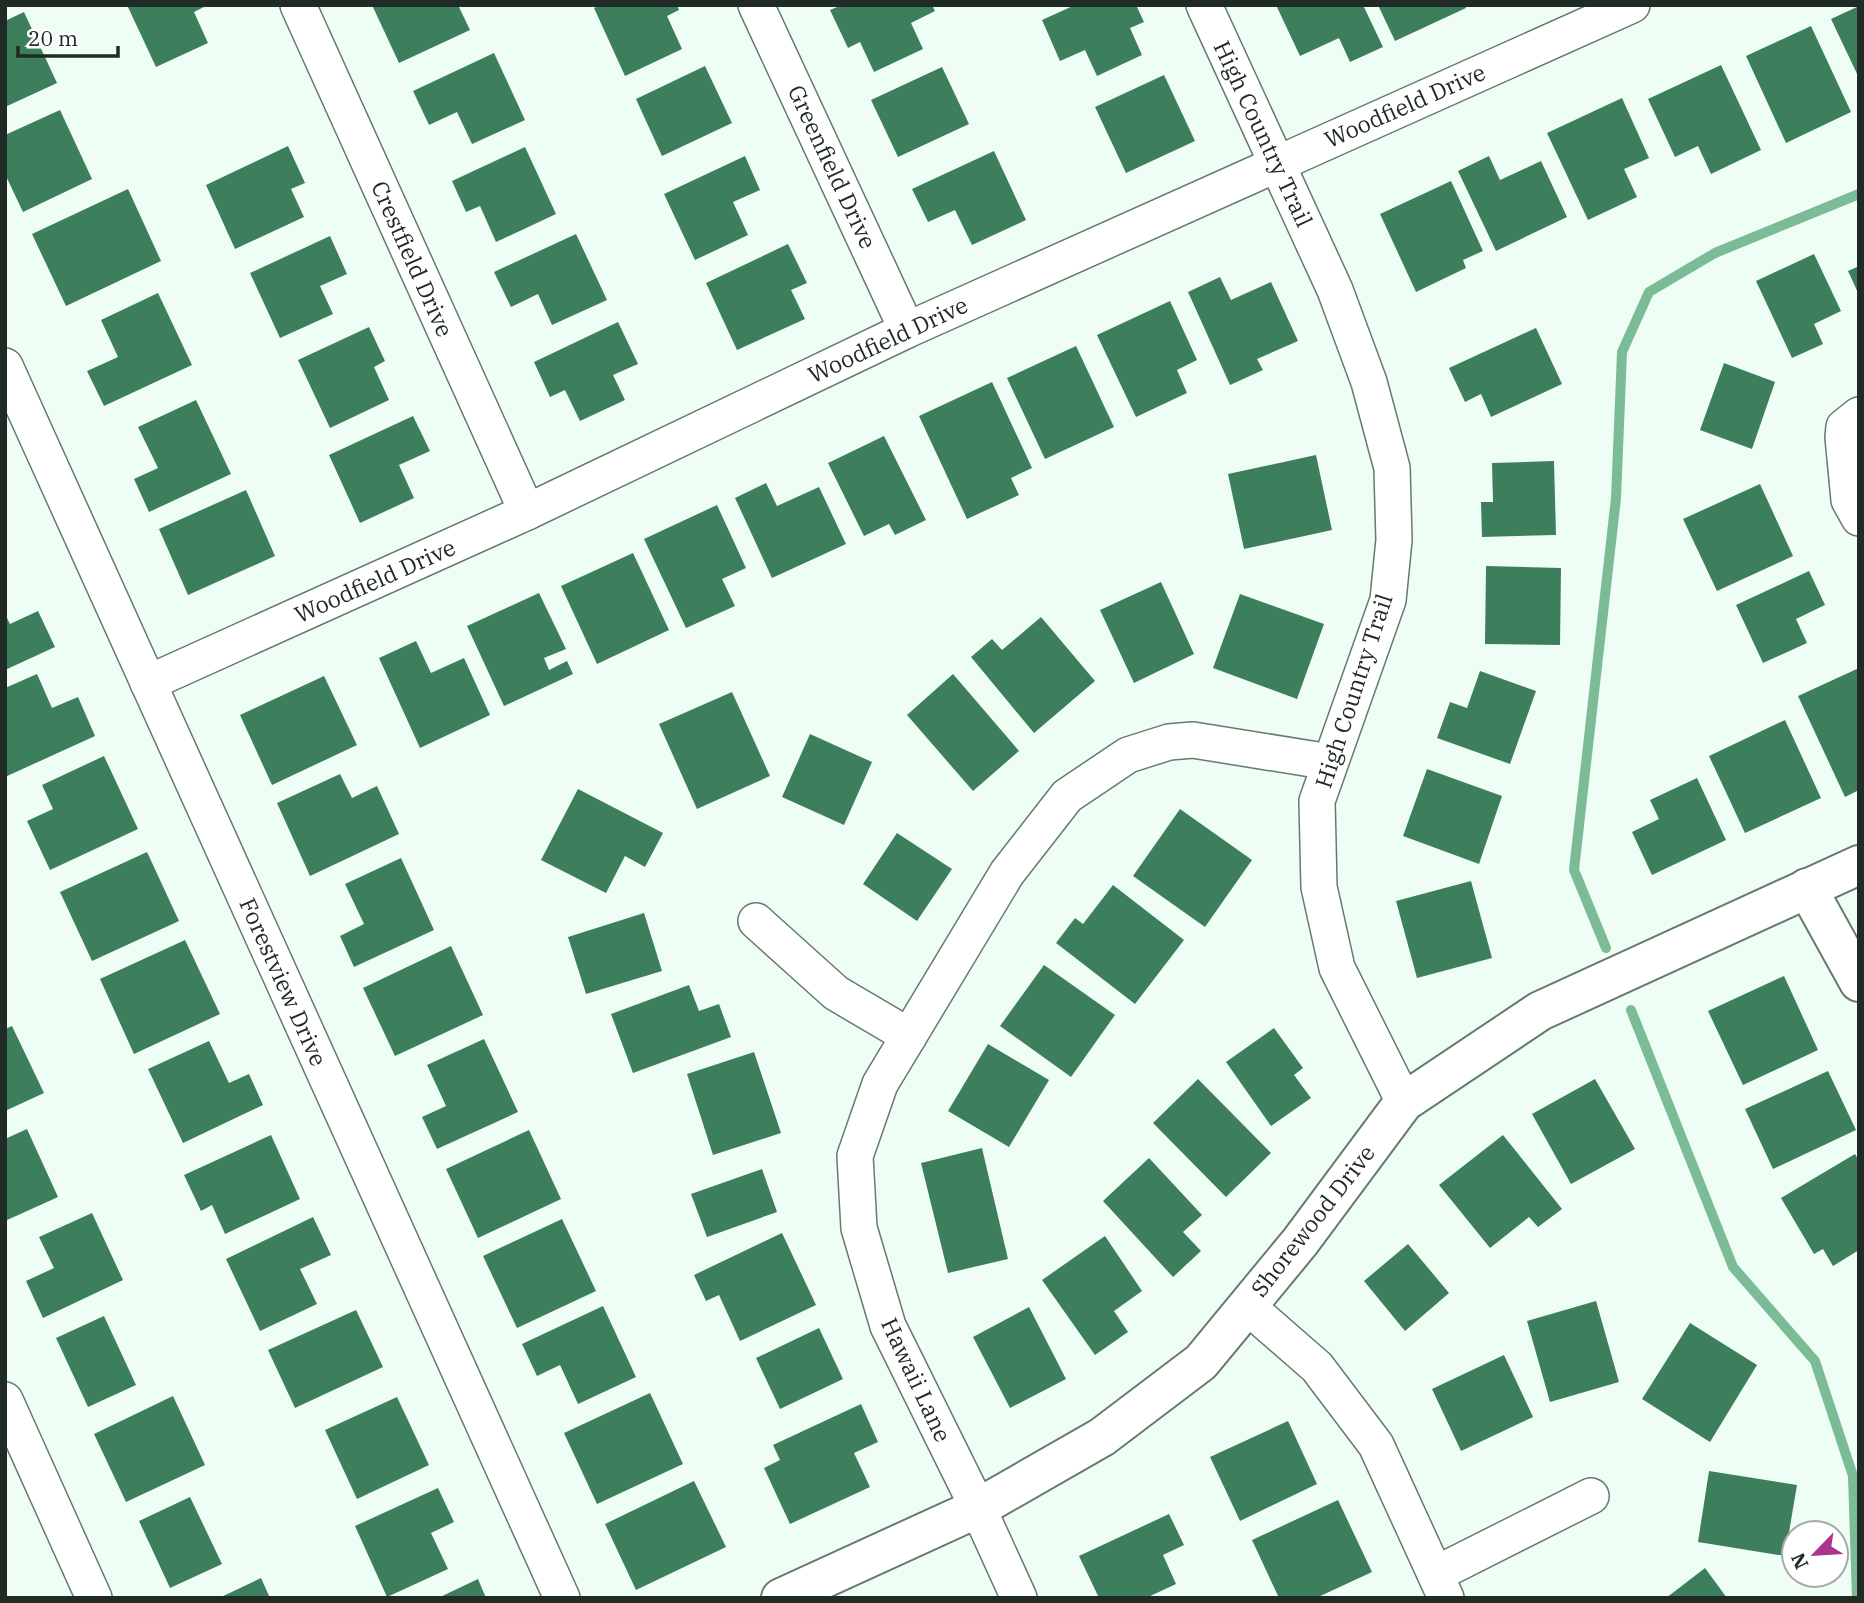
<svg xmlns="http://www.w3.org/2000/svg" width="1864" height="1603" font-family="'IBM Plex Serif',serif">
<style>
.lines{fill:none;stroke-linecap:round;stroke-linejoin:round}
.stream{stroke:#7bbc97;stroke-width:10}
.building{fill:#3d7f5c}
.minor-casing{stroke:#647b6d;stroke-width:38}
.tertiary-casing{stroke:#647b6d;stroke-width:42}
.minor{stroke:#fff;stroke-width:35}
.tertiary{stroke:#fff;stroke-width:38}
.labels{text-anchor:middle;stroke-width:5;stroke-linejoin:round;paint-order:stroke}
.street-label{font-size:23px;fill:#212b25;stroke:#fff}
</style>
<rect width="100%" height="100%" fill="#eefef4"/>
<g class="lines">
<g class="stream">
<path d="M1606,948L1574,870L1616,498L1622,352L1649,292L1715,253L1859,194"/>
<path d="M1631,1010L1733,1267L1815,1361L1853,1476L1857,1598"/>
</g>
</g>
<g class="building">
<path d="M127,5H208L194,12L208,43L156,67Z"/>
<path d="M372,5H458L470,30L399,63Z"/>
<path d="M600,5H677L679,10L667,16L682,49L625,76L594,8Z"/>
<path d="M842,5H932L935,11L911,23L923,49L874,72L860,42L848,48L830,10Z"/>
<path d="M1075,5H1136L1144,22L1130,28L1142,55L1097,76L1085,50L1060,61L1042,20Z"/>
<path d="M1276,5H1363L1383,47L1350,62L1339,38L1300,56Z"/>
<path d="M1378,5H1465L1466,8L1395,41Z"/>
<path d="M1859,6V78L1831,19Z"/>
<path d="M24,12L57,83L5,107V21Z"/>
<path d="M1811,26L1851,112L1786,143L1746,56Z"/>
<path d="M494,53L525,120L472,144L457,112L429,125L413,91Z"/>
<path d="M1721,65L1761,150L1711,174L1698,146L1675,157L1648,99Z"/>
<path d="M705,66L732,123L662,156L636,99Z"/>
<path d="M942,67L969,124L898,157L871,100Z"/>
<path d="M1164,75L1195,141L1126,173L1095,107Z"/>
<path d="M1622,98L1649,158L1624,169L1637,197L1588,220L1547,133Z"/>
<path d="M60,110L92,179L23,212L5,174V135Z"/>
<path d="M288,146L305,183L291,189L304,217L235,249L206,185Z"/>
<path d="M525,147L556,214L496,242L480,206L466,212L452,181Z"/>
<path d="M994,151L1026,220L972,245L955,210L928,222L912,189Z"/>
<path d="M745,156L760,190L733,202L748,235L695,260L664,194Z"/>
<path d="M1489,156L1500,180L1541,161L1567,217L1496,251L1458,171Z"/>
<path d="M1451,181L1483,251L1463,260L1466,268L1416,292L1380,214Z"/>
<path d="M128,189L161,261L66,306L32,234Z"/>
<path d="M576,234L607,300L552,325L538,294L511,307L494,272Z"/>
<path d="M330,236L347,274L320,286L333,314L280,338L250,273Z"/>
<path d="M788,244L807,283L791,290L805,319L737,350L706,283Z"/>
<path d="M1814,254L1841,311L1814,324L1823,344L1792,358L1756,281Z"/>
<path d="M1859,266V295L1848,271Z"/>
<path d="M1220,277L1231,300L1271,282L1298,341L1257,359L1263,370L1230,385L1188,292Z"/>
<path d="M158,293L192,365L104,406L87,371L118,357L101,320Z"/>
<path d="M1170,301L1197,360L1177,370L1187,393L1136,417L1097,335Z"/>
<path d="M618,322L638,364L613,375L625,400L580,421L565,390L550,397L534,362Z"/>
<path d="M369,327L385,361L374,367L389,400L330,428L298,360Z"/>
<path d="M1536,328L1562,384L1491,417L1481,394L1465,402L1449,368Z"/>
<path d="M1076,346L1114,427L1045,459L1007,378Z"/>
<path d="M1724,363L1775,382L1752,449L1700,430Z"/>
<path d="M992,382L1032,468L1011,478L1019,495L967,519L919,416Z"/>
<path d="M196,400L231,474L149,512L134,479L158,468L138,427Z"/>
<path d="M413,416L430,451L399,465L414,498L360,523L329,455Z"/>
<path d="M884,436L926,520L895,535L889,524L864,536L828,463Z"/>
<path d="M1316,455L1332,530L1244,549L1228,474Z"/>
<path d="M1554,461L1556,535L1482,537L1481,502H1493L1492,463Z"/>
<path d="M766,483L777,506L819,487L846,544L772,578L735,498Z"/>
<path d="M1760,484L1793,556L1717,591L1683,519Z"/>
<path d="M246,490L275,556L188,595L159,529Z"/>
<path d="M717,505L746,568L722,579L735,606L686,628L644,539Z"/>
<path d="M633,553L669,630L597,664L561,586Z"/>
<path d="M1486,566L1561,568L1560,645L1485,644Z"/>
<path d="M1809,571L1825,605L1796,619L1807,643L1763,663L1736,605Z"/>
<path d="M1161,582L1194,654L1134,683L1100,610Z"/>
<path d="M539,593L566,649L544,658L549,670L567,661L573,674L504,706L467,626Z"/>
<path d="M1240,594L1324,624L1297,699L1213,668Z"/>
<path d="M38,611L55,647L5,670V614L10,624Z"/>
<path d="M1041,617L1095,681L1034,733L971,657L992,639L1002,650Z"/>
<path d="M416,641L431,673L464,658L490,715L420,748L379,658Z"/>
<path d="M1859,668V790L1845,797L1798,696Z"/>
<path d="M1480,671L1536,691L1510,764L1437,738L1450,702L1467,708Z"/>
<path d="M37,674L52,708L78,697L95,736L5,777V688Z"/>
<path d="M953,674L1019,751L973,791L907,715Z"/>
<path d="M324,676L357,745L272,785L240,715Z"/>
<path d="M732,692L770,776L697,809L659,724Z"/>
<path d="M1785,720L1821,798L1745,833L1709,756Z"/>
<path d="M810,734L872,762L844,825L782,797Z"/>
<path d="M104,756L138,829L50,870L27,821L53,809L42,785Z"/>
<path d="M1427,769L1502,796L1479,864L1403,836Z"/>
<path d="M340,774L352,798L377,786L399,834L310,876L277,803Z"/>
<path d="M1697,778L1726,840L1652,875L1632,832L1659,819L1650,800Z"/>
<path d="M578,789L663,833L645,867L625,856L606,893L541,860Z"/>
<path d="M1180,809L1252,860L1205,927L1133,876Z"/>
<path d="M897,833L952,869L917,921L863,884Z"/>
<path d="M147,852L179,921L92,961L60,892Z"/>
<path d="M401,858L434,930L354,967L340,936L364,924L345,884Z"/>
<path d="M1471,881L1492,958L1417,978L1396,901Z"/>
<path d="M1113,885L1184,940L1135,1004L1056,943L1075,918L1083,924Z"/>
<path d="M644,913L662,971L586,994L568,937Z"/>
<path d="M185,940L220,1014L134,1054L100,979Z"/>
<path d="M451,946L483,1015L395,1056L363,988Z"/>
<path d="M1044,965L1115,1015L1071,1077L1000,1026Z"/>
<path d="M1784,976L1818,1050L1743,1085L1708,1011Z"/>
<path d="M689,985L699,1011L719,1004L731,1037L633,1073L611,1014Z"/>
<path d="M12,1026L44,1093L5,1111V1029Z"/>
<path d="M1274,1028L1303,1068L1294,1075L1311,1098L1271,1126L1226,1062Z"/>
<path d="M484,1039L518,1112L437,1149L422,1117L446,1106L427,1065Z"/>
<path d="M209,1041L229,1083L249,1074L263,1105L183,1143L148,1069Z"/>
<path d="M988,1044L1049,1080L1009,1147L948,1111Z"/>
<path d="M754,1052L781,1133L713,1155L687,1074Z"/>
<path d="M1828,1071L1856,1130L1773,1169L1745,1109Z"/>
<path d="M1198,1079L1271,1153L1226,1197L1153,1123Z"/>
<path d="M1595,1079L1635,1149L1571,1184L1532,1114Z"/>
<path d="M27,1129L58,1197L5,1221V1139Z"/>
<path d="M529,1130L561,1199L478,1238L446,1169Z"/>
<path d="M271,1135L300,1199L225,1234L212,1205L201,1211L184,1175Z"/>
<path d="M1503,1135L1562,1209L1538,1227L1529,1217L1490,1248L1439,1185Z"/>
<path d="M982,1148L1008,1259L948,1273L921,1163Z"/>
<path d="M1855,1154L1859,1161V1250L1833,1266L1823,1249L1814,1254L1781,1198Z"/>
<path d="M1149,1158L1202,1215L1183,1232L1201,1251L1173,1277L1103,1201Z"/>
<path d="M762,1169L777,1212L707,1237L691,1194Z"/>
<path d="M92,1213L123,1280L43,1318L26,1281L54,1268L39,1237Z"/>
<path d="M313,1217L331,1255L300,1269L317,1304L260,1331L226,1259Z"/>
<path d="M562,1219L596,1291L517,1328L483,1256Z"/>
<path d="M782,1233L816,1305L740,1341L719,1295L706,1301L694,1275Z"/>
<path d="M1105,1236L1142,1291L1114,1311L1128,1332L1095,1355L1042,1280Z"/>
<path d="M1408,1244L1449,1293L1405,1331L1364,1281Z"/>
<path d="M1596,1301L1619,1382L1550,1402L1527,1321Z"/>
<path d="M603,1306L636,1377L578,1404L560,1365L537,1376L522,1344Z"/>
<path d="M1029,1307L1066,1379L1010,1408L973,1337Z"/>
<path d="M356,1310L383,1367L295,1408L268,1350Z"/>
<path d="M104,1316L136,1385L88,1407L56,1338Z"/>
<path d="M1690,1323L1757,1365L1710,1442L1642,1399Z"/>
<path d="M819,1328L843,1379L780,1409L756,1358Z"/>
<path d="M1504,1355L1533,1417L1461,1451L1432,1389Z"/>
<path d="M650,1393L683,1464L597,1504L564,1433Z"/>
<path d="M173,1396L205,1465L126,1502L94,1434Z"/>
<path d="M397,1397L429,1465L357,1499L325,1430Z"/>
<path d="M861,1404L878,1442L854,1453L870,1487L790,1524L764,1468L780,1460L773,1445Z"/>
<path d="M1288,1421L1317,1484L1240,1521L1210,1457Z"/>
<path d="M1709,1471L1797,1485L1785,1556L1698,1542Z"/>
<path d="M694,1481L726,1547L636,1590L605,1524Z"/>
<path d="M438,1488L454,1522L431,1533L448,1569L387,1597L355,1526Z"/>
<path d="M190,1497L222,1564L170,1588L139,1521Z"/>
<path d="M1338,1500L1372,1572L1316,1598H1279L1252,1540Z"/>
<path d="M1169,1514L1184,1545L1163,1555L1176,1584L1146,1598H1099L1079,1556Z"/>
<path d="M1705,1568L1727,1598H1666Z"/>
<path d="M261,1578L270,1598H219Z"/>
<path d="M478,1579L486,1598H438Z"/>
</g>
<g class="lines">
<g class="minor-casing">
<g id="minor">
<path d="M298,5L527,512"/>
<path d="M756,5L907,330"/>
<path d="M1204,5L1335,290L1369,382L1392,468L1394,540L1388,600L1317,801L1319,887L1337,968L1404,1102"/>
<path d="M5,366L562,1598"/>
<path d="M1859,415L1844,427L1843,437L1849,500L1859,518"/>
<path d="M148,683L527,512L907,330L1632,5"/>
<path d="M756,921L836,993L909,1036"/>
<path d="M1247,1306L1317,1367L1376,1445L1446,1598"/>
<path d="M5,1400L94,1598"/>
<path d="M1436,1574L1591,1496"/>
<path d="M1019,1598L978,1508L888,1326L859,1228L855,1156L880,1084L1007,873L1067,796L1128,755L1169,742L1193,740L1330,762"/>
</g>
</g>
<g class="tertiary-casing">
<g id="tertiary">
<path d="M1807,888L1859,982"/>
<path d="M781,1598L978,1508L1102,1437L1201,1362L1300,1242L1404,1102L1540,1011L1859,865"/>
</g>
</g>
<use href="#minor" class="minor"/>
<use href="#tertiary" class="tertiary"/>
</g>
<g class="labels">
<g class="street-label">
<text transform="translate(1405 106) rotate(-24)" y="8">Woodfield Drive</text>
<text transform="translate(1263 134) rotate(65)" y="8">High Country Trail</text>
<text transform="translate(832 167) rotate(65)" y="8">Greenfield Drive</text>
<text transform="translate(412 259) rotate(66)" y="8">Crestfield Drive</text>
<text transform="translate(888 340) rotate(-25)" y="8">Woodfield Drive</text>
<text transform="translate(375 581) rotate(-24)" y="8">Woodfield Drive</text>
<text transform="translate(1354 691) rotate(-72)" y="8">High Country Trail</text>
<text transform="translate(283 982) rotate(66)" y="8">Forestview Drive</text>
<text transform="translate(1313 1221) rotate(-52)" y="8">Shorewood Drive</text>
<text transform="translate(916 1380) rotate(65)" y="8">Hawaii Lane</text>
</g>
</g>
<rect width="1864" height="1603" fill="none" stroke="#212b25" stroke-width="14"/>
<g transform="translate(1815 1554) rotate(245)"><circle r="33" fill="#ffffff" stroke="#a6aaa8" stroke-width="2"/>
<path d="M0-5L12 26L0 18L-12 26Z" fill="#aa358e"/>
<text y="-10" font-size="19" font-weight="bold" text-anchor="middle" fill="#212b25">N</text>
</g>
<path d="M18 46v10h100v-10" fill="none" stroke="#212b25" stroke-width="3.5"/>
<text x="28" y="46" font-size="21" fill="#212b25" stroke="#ffffff" stroke-width="5" paint-order="stroke">20 m</text>
</svg>
